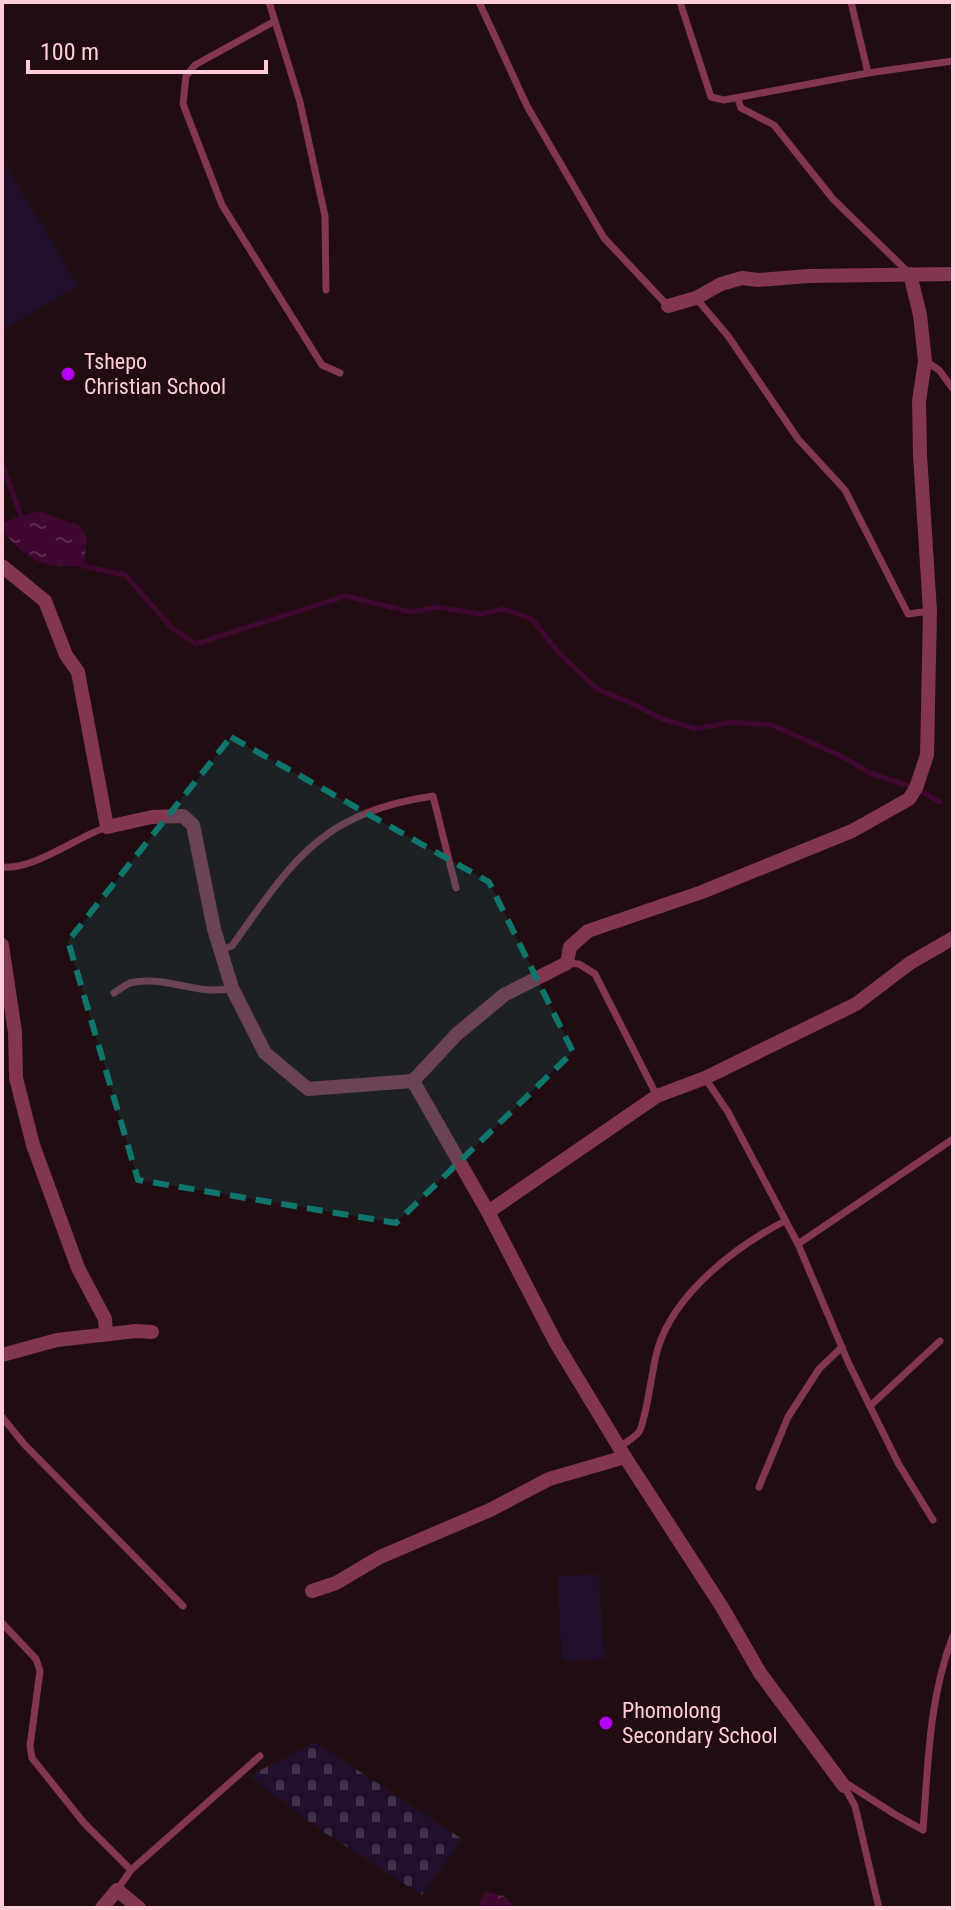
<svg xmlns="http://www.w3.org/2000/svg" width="955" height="1910" font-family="'Roboto Condensed',sans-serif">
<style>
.cemetery{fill:url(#cemetery-stones)}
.garden{fill:#200f2b}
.water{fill:url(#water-ripples)}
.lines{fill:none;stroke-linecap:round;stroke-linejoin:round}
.stream{stroke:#3f0830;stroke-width:5}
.service{stroke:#82364f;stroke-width:7}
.minor{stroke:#82364f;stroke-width:14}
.marked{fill:#0f766e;fill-opacity:0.2;stroke:#0f766e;stroke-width:6;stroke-dasharray:16 10;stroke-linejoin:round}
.poi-dot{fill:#b400f8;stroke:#210c11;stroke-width:3}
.labels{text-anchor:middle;stroke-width:6;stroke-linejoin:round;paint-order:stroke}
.poi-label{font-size:22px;fill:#ffcdda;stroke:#210c11;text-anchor:start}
</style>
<defs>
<pattern id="cemetery-stones" width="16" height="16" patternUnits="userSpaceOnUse" patternTransform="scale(2)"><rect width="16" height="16" fill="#200f2b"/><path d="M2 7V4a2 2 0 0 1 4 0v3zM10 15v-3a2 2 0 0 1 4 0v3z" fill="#413149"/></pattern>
<pattern id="water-ripples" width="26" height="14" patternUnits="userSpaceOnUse" patternTransform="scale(2)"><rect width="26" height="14" fill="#3f0830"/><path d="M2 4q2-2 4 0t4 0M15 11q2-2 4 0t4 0" fill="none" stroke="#5c2b4d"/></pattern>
</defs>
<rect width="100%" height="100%" fill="#210c11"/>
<path class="cemetery" d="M315,1742L462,1839L422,1895L319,1829L249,1776Z"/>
<g class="garden">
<path d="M2,158L78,286L2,331Z"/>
<path d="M599,1574L604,1659L562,1661L557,1576Z"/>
</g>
<g class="water">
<path d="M37,511L78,525L87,537L84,566C42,567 29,563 2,530V523Z"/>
<path d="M485,1891L503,1896L512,1904L511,1908H480V1901Z"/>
</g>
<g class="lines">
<g class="stream">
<path d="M2,463L22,519"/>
<path d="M80,565L125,575L172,628L196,644L345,596L411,612L437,607L481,614L504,609L532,619L559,653L597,689L631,703L662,719L697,729L730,722L772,725L841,756L872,774L916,788L940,802"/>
</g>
<g class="service">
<path d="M269,2L300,102L325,216L326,290"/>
<path d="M479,2L527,106L604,238L668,306"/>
<path d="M680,2L711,97L724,100L868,73L953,61"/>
<path d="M851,2L868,73"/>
<path d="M273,22L195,65L186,76L183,104L222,205L322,365L340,373"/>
<path d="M738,99L741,108L774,125L833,199L908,272"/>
<path d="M696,298L728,336L798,439L845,490L908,614L930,611"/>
<path d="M925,361L939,370L953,389"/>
<path d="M2,867C35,870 76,837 107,827"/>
<path d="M220,950L232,946C293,860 321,813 433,796L456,888"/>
<path d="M567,963L579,964L595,974L657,1096"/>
<path d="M114,993C119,990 125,985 130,983C164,974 199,997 232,988"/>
<path d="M705,1078L728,1112L798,1244L849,1364L898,1463L933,1520"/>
<path d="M798,1244L953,1139"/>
<path d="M870,1406L940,1341"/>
<path d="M2,1417L24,1444L183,1606"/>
<path d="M620,1447C625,1443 635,1437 639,1432C647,1419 652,1366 658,1348C675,1293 736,1246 785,1221"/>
<path d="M759,1487L788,1417L819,1369L842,1347"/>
<path d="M2,1623L36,1659L40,1671L30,1746L32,1758L84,1823L131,1870L117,1890"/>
<path d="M844,1786L849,1785L896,1815L923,1830C928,1765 929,1697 953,1636"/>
<path d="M844,1786L855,1806L879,1908"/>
<path d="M131,1870L260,1756"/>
</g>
<g class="minor">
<path d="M668,306L696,298L721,284L742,278L758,280L808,276L953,274"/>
<path d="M2,566L45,601L66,655L78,672L107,827L152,817L183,816L193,825L214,929L232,988L265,1053L308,1089L413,1081L488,1212L556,1343L625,1457L722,1607L760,1673L844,1786"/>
<path d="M2,945L15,1032L16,1078L33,1145L78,1268L105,1319L106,1333"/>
<path d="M413,1081L457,1034L504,995L567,963L570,947L588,931L702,892L852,831L909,799L916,788L927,755L930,611L920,455L919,401L925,361L920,315L910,274"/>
<path d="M488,1212L657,1096L705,1078L856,1004L910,963L953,938"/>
<path d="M2,1355L57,1340L136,1331L152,1332"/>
<path d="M312,1591L336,1583L380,1557L490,1510L549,1479L625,1457"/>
<path d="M102,1908L117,1890L139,1908"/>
</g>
</g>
<path class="marked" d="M231,737L489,882L573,1052L396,1223L138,1180L68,941Z"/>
<g class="poi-dot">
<circle cx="68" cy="374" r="8"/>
<circle cx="606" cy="1723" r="8"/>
</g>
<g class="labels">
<g class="poi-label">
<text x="84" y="369">Tshepo<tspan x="84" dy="25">Christian School</tspan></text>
<text x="622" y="1718">Phomolong<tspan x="622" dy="25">Secondary School</tspan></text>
</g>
</g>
<rect width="955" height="1910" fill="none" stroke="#ffcdda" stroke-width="8"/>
<path d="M28 60v12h238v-12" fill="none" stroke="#ffcdda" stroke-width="4"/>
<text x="40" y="60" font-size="24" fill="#ffcdda" stroke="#210c11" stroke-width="6" paint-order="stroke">100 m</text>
</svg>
